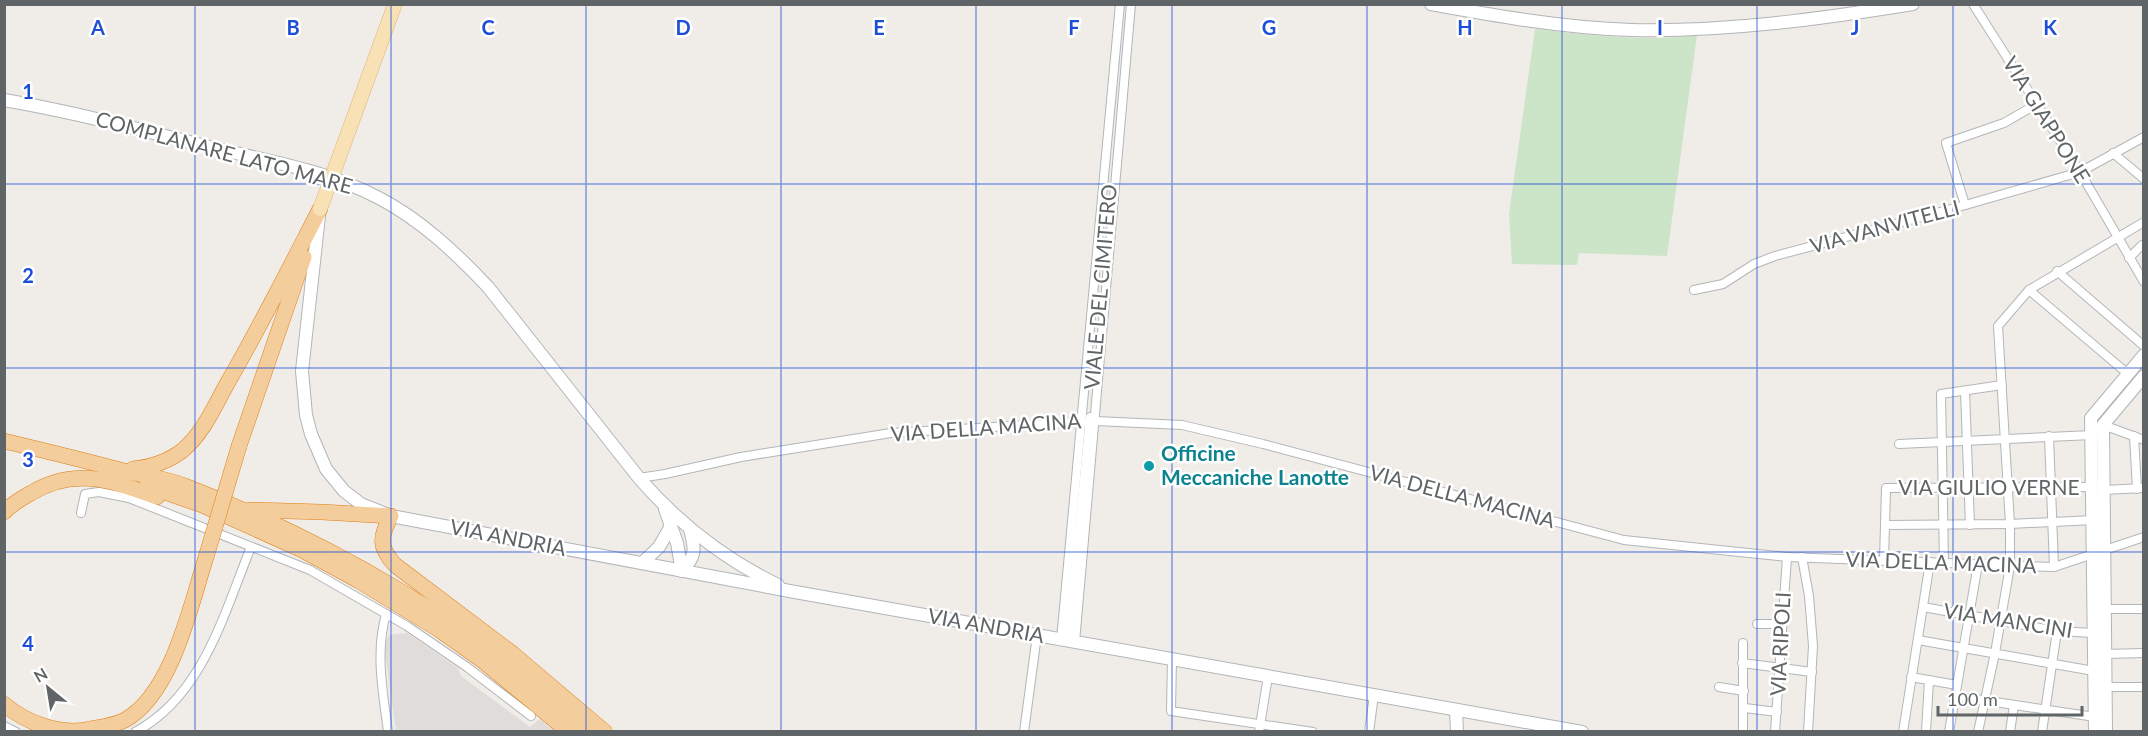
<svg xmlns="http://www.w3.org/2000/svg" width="2148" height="736" font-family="Lato,sans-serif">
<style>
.industrial{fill:#dfdcda}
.green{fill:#cce4c7}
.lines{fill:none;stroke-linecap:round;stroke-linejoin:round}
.street-casing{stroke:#b3b6b8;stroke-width:10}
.secondary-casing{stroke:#b2b5b8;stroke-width:14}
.primary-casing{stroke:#e4ad6c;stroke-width:15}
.highway-casing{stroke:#e17e16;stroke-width:16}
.street{stroke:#fff;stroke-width:8}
.secondary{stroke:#fff;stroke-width:12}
.primary{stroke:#f8e1b5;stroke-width:14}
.highway{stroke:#f3cd9b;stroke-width:15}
.primary-bridge-casing{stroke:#e4ad6c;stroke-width:15;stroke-linecap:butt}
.highway-bridge-casing{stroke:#e17e16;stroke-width:16;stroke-linecap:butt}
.primary-bridge{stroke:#f8e1b5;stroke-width:14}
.highway-bridge{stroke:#f3cd9b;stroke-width:15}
.grid{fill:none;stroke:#1d4ed8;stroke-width:1.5;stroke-opacity:0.55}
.culture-dot{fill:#0f9aa8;stroke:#fff;stroke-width:2}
.labels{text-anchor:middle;stroke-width:5;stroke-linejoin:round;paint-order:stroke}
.street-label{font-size:21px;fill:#5f6466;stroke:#fff}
.culture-label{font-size:21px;font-weight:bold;fill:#0d838f;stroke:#fff;text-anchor:start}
.grid-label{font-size:20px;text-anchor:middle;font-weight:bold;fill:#1d4ed8;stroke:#fff;stroke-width:5;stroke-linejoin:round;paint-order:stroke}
</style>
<rect width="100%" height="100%" fill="#f0ece8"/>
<path class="industrial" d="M407,633L458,668L461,676L530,727L540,719L554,731H396L384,646L389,635Z"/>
<path class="green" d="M1535,29C1588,35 1644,42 1697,35L1667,256L1579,253L1577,265L1512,264L1509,214Z"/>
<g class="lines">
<g class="street-casing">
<g id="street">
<path d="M1973,4L2080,172L2144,282"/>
<path d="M2113,153L2144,179"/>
<path d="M1965,205L1946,143L2004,123L2037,104"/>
<path d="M2129,258L2142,245L2144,246"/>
<path d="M2057,271L2144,346"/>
<path d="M1694,290L1723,284L1754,264L1775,256L1955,208L2080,172L2144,137"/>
<path d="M2029,290L2128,374"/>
<path d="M1965,391L1970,525"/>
<path d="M2103,425L2144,440"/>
<path d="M2049,436L2054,567"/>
<path d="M2134,436L2137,489"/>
<path d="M1899,444L2092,435"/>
<path d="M639,478L665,474L741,457L891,433L1096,421L1182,425L1263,444L1624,540L1787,557L2054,567L2144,537"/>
<path d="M2103,490L2144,488"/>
<path d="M81,513L85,494L99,492L129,498L310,570L407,626L467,667L531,716"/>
<path d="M1885,525L2010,524L2094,520"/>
<path d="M1802,557L1809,596L1813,646L1808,732"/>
<path d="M1884,561L1886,488L2092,487"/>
<path d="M1944,563L1941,394L2002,385"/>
<path d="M1923,607L2057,631L2093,633"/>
<path d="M2105,609H2144"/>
<path d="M386,614C375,653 383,692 388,732"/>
<path d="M1757,624H1782"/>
<path d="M1061,640L1120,4"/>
<path d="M1918,640L2094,671"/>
<path d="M1068,641L1090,417"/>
<path d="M1075,642L1131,4"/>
<path d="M1743,643V732"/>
<path d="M2105,654L2144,653"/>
<path d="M1172,659L1171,711L1313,732"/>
<path d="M1742,663L1812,672"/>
<path d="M1911,677L1957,685"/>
<path d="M1719,687L1744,691"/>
<path d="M2105,687H2144"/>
<path d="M1955,696L2095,717"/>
<path d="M1745,708L1777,712"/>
<path d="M4,726L16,732"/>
<path d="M135,732C203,696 224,613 251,547"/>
<path d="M1024,732L1037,635"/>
<path d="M1259,732L1268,676"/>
<path d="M1369,732L1374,695"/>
<path d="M1775,732L1787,557"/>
<path d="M1903,732L1930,562"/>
<path d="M1926,732L1929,680"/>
<path d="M1949,732L1978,564"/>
<path d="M1978,732L1995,653L2010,566V524L1998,326L2029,290L2144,222"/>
<path d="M2010,732L2014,705"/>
<path d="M2042,732L2057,631"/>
</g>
</g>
<g class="secondary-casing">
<g id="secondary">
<path d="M1431,4C1497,16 1564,28 1631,30C1726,32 1820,19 1913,4"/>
<path d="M4,100C75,112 144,131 214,148C269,161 328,171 379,198C421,220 456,253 488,287L639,478C678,523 724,559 778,585"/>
<path d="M319,216L302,371L306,415L311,434L326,469L344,491L361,504L391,516L795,592L1582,732"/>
<path d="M665,509L677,543L682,571"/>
<path d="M642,563L659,547L671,526"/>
<path d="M682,571C697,555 695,549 690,529"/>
<path d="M1456,710L1457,732"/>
<path d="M2095,732L2091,418L2144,355"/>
<path d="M2106,732L2103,425L2144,376"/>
</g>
</g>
<g class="primary-casing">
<path id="primary" d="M341,152L395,4"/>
</g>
<g class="highway-casing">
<g id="highway">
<path d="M4,441C46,451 87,461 128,472C147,476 167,479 185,486C327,541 477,625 587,732"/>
<path d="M239,446L304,257"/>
<path d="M133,469C151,467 168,462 183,450C204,432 215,405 228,382C261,325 290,267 320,209"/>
<path d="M147,486L202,505L302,550L359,581L438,629L483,661L569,732"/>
<path d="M250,510L322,512L391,516C380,538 378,546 395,565L513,654L605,732"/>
<path d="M4,512C12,504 22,498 31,493C76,466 112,481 157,497"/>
<path d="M4,704C26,723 61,736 90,729C101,727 116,725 125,720C173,693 191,603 207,554"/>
</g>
</g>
<use href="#street" class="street"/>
<use href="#secondary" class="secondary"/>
<use href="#primary" class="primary"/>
<use href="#highway" class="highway"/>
<g class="primary-bridge-casing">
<path id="primary-bridge" d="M320,209L341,152"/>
</g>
<g class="highway-bridge-casing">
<path id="highway-bridge" d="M207,554L239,446"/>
</g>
<use href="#primary-bridge" class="primary-bridge"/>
<use href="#highway-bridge" class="highway-bridge"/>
</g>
<path class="grid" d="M195,4V732M391,4V732M586,4V732M781,4V732M976,4V732M1172,4V732M1367,4V732M1562,4V732M1757,4V732M1953,4V732M4,184H2144M4,368H2144M4,552H2144"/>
<circle class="culture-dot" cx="1149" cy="466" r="6"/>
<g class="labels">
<g class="street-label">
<text transform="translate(2046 120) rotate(58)" y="7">VIA GIAPPONE</text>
<text transform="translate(224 153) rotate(15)" y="7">COMPLANARE LATO MARE</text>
<text transform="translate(1885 227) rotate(-15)" y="7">VIA VANVITELLI</text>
<text transform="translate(1101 287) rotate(-85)" y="7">VIALE DEL CIMITERO</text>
<text transform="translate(986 428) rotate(-4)" y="7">VIA DELLA MACINA</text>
<text x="1989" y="495">VIA GIULIO VERNE</text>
<text transform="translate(1462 497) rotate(15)" y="7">VIA DELLA MACINA</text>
<text transform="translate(508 538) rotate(11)" y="7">VIA ANDRIA</text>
<text transform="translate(1941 563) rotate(2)" y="7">VIA DELLA MACINA</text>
<text transform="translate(2008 621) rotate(9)" y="7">VIA MANCINI</text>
<text transform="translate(986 626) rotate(10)" y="7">VIA ANDRIA</text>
<text transform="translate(1781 644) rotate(-87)" y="7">VIA RIPOLI</text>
</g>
<g class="culture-label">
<text x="1161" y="461">Officine<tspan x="1161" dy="24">Meccaniche Lanotte</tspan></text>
</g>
</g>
<g class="grid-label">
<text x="98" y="35">A</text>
<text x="293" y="35">B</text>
<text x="488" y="35">C</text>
<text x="683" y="35">D</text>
<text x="879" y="35">E</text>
<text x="1074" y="35">F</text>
<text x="1269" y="35">G</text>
<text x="1465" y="35">H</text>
<text x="1660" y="35">I</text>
<text x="1855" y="35">J</text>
<text x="2050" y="35">K</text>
<text x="28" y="99">1</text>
<text x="28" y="283">2</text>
<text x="28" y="467">3</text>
<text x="28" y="651">4</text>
</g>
<rect width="2148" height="736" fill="none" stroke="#5f6466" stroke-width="12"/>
<g transform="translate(48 688) rotate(330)" stroke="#ffffff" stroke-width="4.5" paint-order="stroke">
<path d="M0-4.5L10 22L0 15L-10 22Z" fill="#5f6466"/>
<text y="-9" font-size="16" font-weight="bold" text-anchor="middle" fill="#5f6466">N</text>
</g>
<path d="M1938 706v9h144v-9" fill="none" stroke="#5f6466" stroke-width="3"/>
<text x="1947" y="706" font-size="18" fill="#5f6466" stroke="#ffffff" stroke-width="4.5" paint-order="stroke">100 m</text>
</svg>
